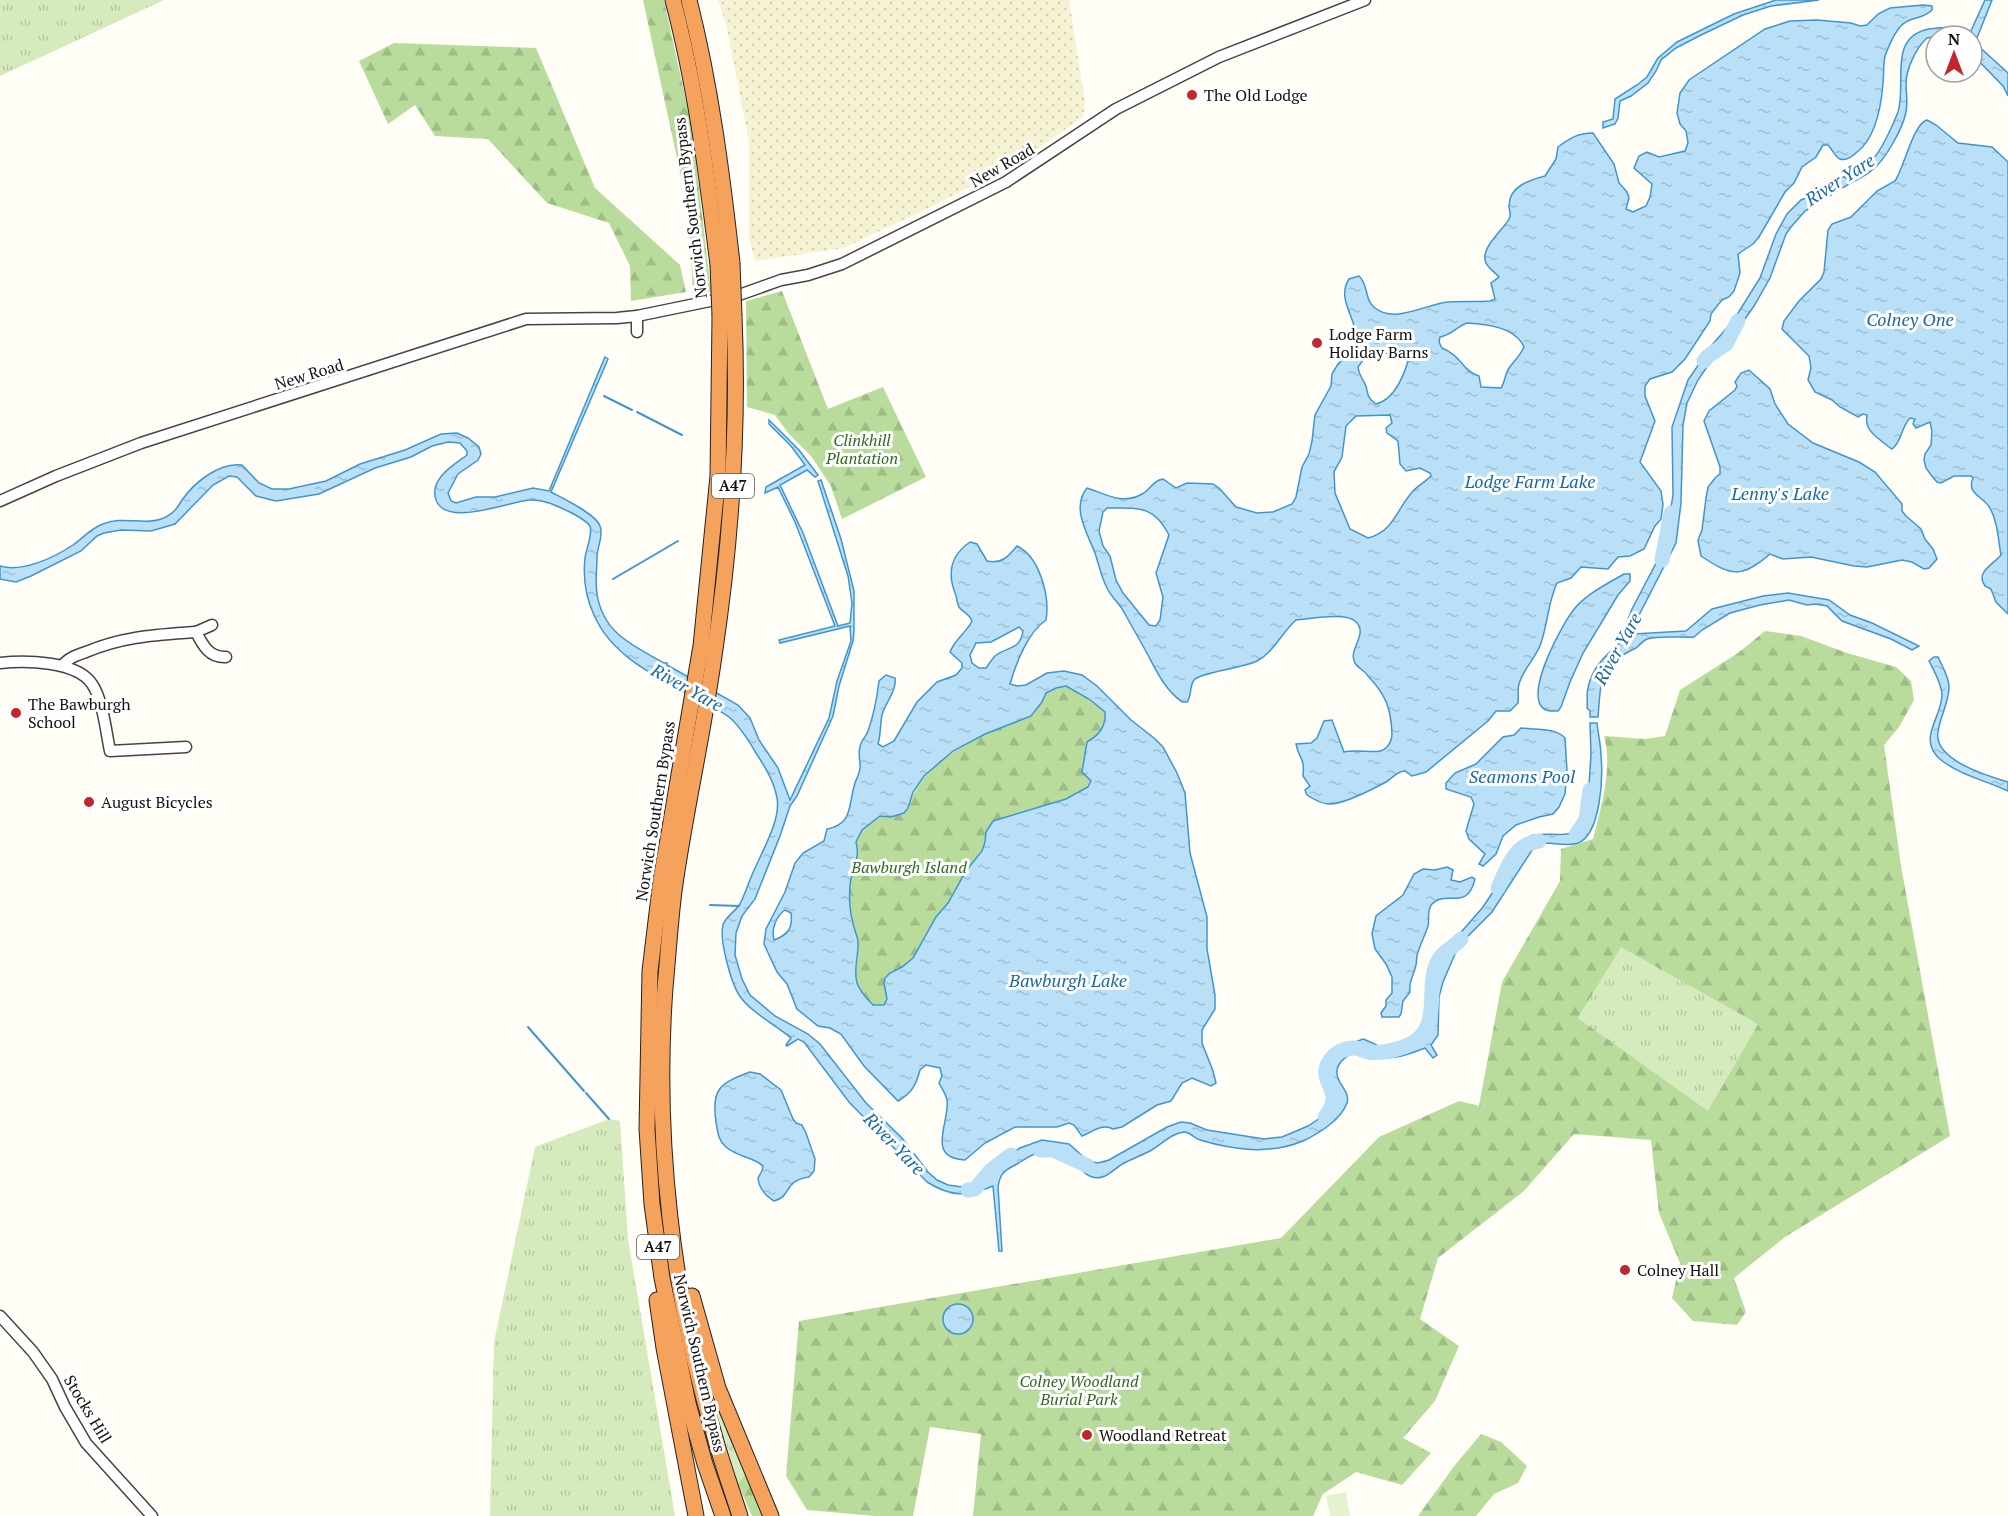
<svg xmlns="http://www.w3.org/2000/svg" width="2008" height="1516" font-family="'PT Serif',serif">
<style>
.farmland{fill:url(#farmland-dots)}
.grass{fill:url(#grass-tufts)}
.forest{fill:url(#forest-firs);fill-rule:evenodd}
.pitch{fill:#e6f2cf}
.water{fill:url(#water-ripples);stroke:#3f96cf;stroke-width:1.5;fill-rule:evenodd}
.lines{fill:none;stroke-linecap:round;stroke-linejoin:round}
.stream{stroke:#3f96cf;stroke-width:2}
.river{stroke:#b9e0f7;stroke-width:15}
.minor-casing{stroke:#444;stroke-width:13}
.highway-casing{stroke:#222;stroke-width:17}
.minor{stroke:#fff;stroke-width:10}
.highway{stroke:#f5a25d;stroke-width:15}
.highway-bridge-casing{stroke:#222;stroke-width:17;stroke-linecap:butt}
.highway-bridge{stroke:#f5a25d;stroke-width:15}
.poi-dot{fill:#c4262e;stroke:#fff;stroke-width:2}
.labels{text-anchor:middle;stroke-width:6;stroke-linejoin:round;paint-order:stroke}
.shield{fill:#fff;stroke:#585858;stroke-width:1.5}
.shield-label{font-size:15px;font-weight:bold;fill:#111}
.poi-label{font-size:16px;fill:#111;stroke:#fff;text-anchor:start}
.street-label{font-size:16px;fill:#111;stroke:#fff}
.park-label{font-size:16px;font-style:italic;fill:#2f6b1f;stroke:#fff}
.water-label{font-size:18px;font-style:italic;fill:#1768a6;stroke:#fff}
</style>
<defs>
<pattern id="farmland-dots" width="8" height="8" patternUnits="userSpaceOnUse" patternTransform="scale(1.5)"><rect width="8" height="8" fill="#f6f3d4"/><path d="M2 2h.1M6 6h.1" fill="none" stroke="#d2cfb5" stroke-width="1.8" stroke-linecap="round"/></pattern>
<pattern id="grass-tufts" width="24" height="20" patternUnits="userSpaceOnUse" patternTransform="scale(1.5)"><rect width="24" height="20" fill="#d5ebbd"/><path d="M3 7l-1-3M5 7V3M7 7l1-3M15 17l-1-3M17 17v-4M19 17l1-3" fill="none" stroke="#b6c8a1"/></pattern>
<pattern id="forest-firs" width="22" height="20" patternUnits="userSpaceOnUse" patternTransform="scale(1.5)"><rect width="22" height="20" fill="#b9dc9c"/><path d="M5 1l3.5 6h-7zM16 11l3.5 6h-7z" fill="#9ebc85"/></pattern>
<pattern id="water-ripples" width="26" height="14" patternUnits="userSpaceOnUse" patternTransform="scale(1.5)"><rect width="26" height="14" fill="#b9e0f7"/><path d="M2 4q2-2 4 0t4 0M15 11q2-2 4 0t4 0" fill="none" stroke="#9ebfd3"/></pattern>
</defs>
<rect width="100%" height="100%" fill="#fffdf5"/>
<path class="farmland" d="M718,0H1069L1085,102L1083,117L1024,158L937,204L844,248L755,261L749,238V141L726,24Z"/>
<g class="grass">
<path d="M0,0H164L0,76Z"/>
<path d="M1621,946L1758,1024L1708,1112L1578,1018Z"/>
<path d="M609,1119L620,1121L628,1239L675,1516H490L494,1342L535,1147Z"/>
<path d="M711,1390L746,1473L738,1484Z"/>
</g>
<g class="forest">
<path d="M643,0H664L692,128L711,292L693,297L689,214Z"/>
<path d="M394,43L536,48L595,188L680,265L686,292L631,301L630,266L609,223L547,203L488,139L435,136L415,105L388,124L359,61Z"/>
<path d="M782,291L828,409L883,387L926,477L842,519L831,486L811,456L788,433L775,415L747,407L746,301Z"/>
<path d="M1765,631L1801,636L1847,653L1896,667L1911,681L1914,700L1899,727L1884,745L1901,866L1950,1136L1785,1237L1734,1278L1746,1312L1737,1325L1693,1321L1672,1298L1680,1263L1659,1213L1651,1140L1574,1134L1524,1191L1438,1258L1420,1319L1459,1346L1435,1401L1403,1438L1431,1453L1402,1485L1356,1472L1323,1494L1313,1516H973L981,1434L930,1427L913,1516H875L807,1510L786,1476L799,1321L1281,1238L1379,1137L1459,1101L1479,1106L1502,982L1560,881L1561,849L1593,839C1601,807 1613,769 1604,736L1645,739L1665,736L1680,690L1738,653ZM1621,947L1758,1024L1708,1111L1578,1018Z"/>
<path d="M1066,686L1076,690L1105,712C1106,727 1099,734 1087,743L1082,772L1091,781L1088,787L1066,799L993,821L986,832L985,842L982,851L966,871L948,903L936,917L913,958L902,967L890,973L884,983L887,999L884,1005H873C867,999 860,992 857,983C853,971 859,962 858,951C855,929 848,908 850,886C851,869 861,860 856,842L862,830L880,816L891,817L908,808C925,754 979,741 1023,714C1033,707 1041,704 1046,693L1056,688Z"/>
<path d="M1481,1434L1501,1442L1527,1466L1518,1483L1494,1494L1476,1516H1418L1455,1465Z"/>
<path d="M746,1473L766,1516H752L738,1484Z"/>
</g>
<path class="pitch" d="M1346,1492L1350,1516H1330L1326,1496Z"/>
<g class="water">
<path d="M1776,0H1819L1771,6L1743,15L1701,35L1676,48L1661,60L1656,71L1648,83L1631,96L1620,101L1618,118L1615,124L1603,128V122L1613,119L1615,99L1637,85L1647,77L1658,58L1677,42L1734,14Z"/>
<path d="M1985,0H1992L1975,43L2008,73V96L2003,86L1972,54V36L1948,35L1927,38C1916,48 1906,69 1906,84C1906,93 1908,102 1906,112C1903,128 1885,161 1871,171C1865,176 1858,179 1851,183L1846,175C1854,170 1864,167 1871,161C1881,152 1893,125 1898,112C1907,84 1887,37 1929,29C1945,26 1956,27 1970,33Z"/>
<path d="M1923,5L1932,6V10C1920,22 1908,14 1897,31C1892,38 1888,48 1885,56C1883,65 1884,75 1883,84C1881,107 1876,138 1857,152C1853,156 1846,161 1840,159C1836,158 1832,149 1828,145H1823L1816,157L1802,167L1794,183L1785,192L1759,237L1753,244L1738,254L1740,273L1734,291L1729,297L1722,300L1717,306L1711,314L1710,321L1685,359L1672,372L1650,379L1645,386V396L1655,421L1640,462L1661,491L1663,504L1661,519L1655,526L1644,549L1630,556L1618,557L1608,569L1581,567L1571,578L1557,583C1548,602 1548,623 1541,643C1536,658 1523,669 1519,684C1517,690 1519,697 1518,703L1510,711H1496L1488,721L1426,772L1412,776L1405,771C1397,771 1393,778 1386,782C1373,789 1342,805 1328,804C1320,803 1313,799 1307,795L1305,790L1310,786L1303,776C1305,756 1299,760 1296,744L1311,743L1317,738L1324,721L1332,720L1344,752C1356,749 1372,753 1380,751C1388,749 1392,741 1392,734C1391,708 1386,695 1368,676C1365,671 1358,668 1355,663C1347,649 1370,634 1355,621C1345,612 1310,619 1296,620C1282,632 1274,652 1257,661C1243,668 1199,673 1194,680C1189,687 1192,696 1187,702H1182C1162,687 1155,667 1143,646C1137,635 1131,625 1125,614C1122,606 1111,597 1107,588C1101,576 1099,565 1095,553C1087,532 1071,508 1087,488C1106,494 1123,506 1144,493C1151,488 1154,480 1163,479L1176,488L1187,483L1213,484L1219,488L1236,507L1257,513L1273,512L1292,504L1296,497L1302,467L1309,454L1312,441L1315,415L1331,386L1332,374L1338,364L1354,348C1355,342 1356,335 1355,329C1351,312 1338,296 1349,279L1359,276C1369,285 1364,300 1375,308C1395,324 1426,304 1448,302C1462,301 1476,302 1490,301L1495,299L1491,283L1499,277C1495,272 1488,268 1486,263C1479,249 1503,230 1509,219C1512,214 1509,211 1509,206C1509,186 1530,180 1545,176L1556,159L1558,147C1570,138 1578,133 1593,133L1614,164L1619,183L1627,192L1629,198L1626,209L1633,212L1646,206L1650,197L1652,184L1634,168L1639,156L1647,152L1659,157L1685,151L1688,143L1686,131L1680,124L1677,113L1680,93L1689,80L1765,29L1790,21L1817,20L1851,23L1860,26L1867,25L1878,14L1890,8ZM1467,323C1486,324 1515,327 1524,347C1520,356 1514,361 1509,368C1505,374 1505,382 1501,388L1481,387L1479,376C1462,371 1462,356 1442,348L1439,342L1440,337C1452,335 1456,327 1467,323ZM1405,348L1410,353C1406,371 1396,399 1376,404C1364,396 1370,392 1364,382C1361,377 1359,374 1358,367L1366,356L1374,351L1390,354ZM1390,415L1392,423L1386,428L1387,433L1398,441L1400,464L1406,471L1420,468L1430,473L1431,476C1425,482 1418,486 1413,491C1396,510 1394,531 1368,538L1350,529L1335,493L1334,472L1342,457L1346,426L1356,416ZM1107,508C1138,508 1154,505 1169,535L1156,573L1163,597L1160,620L1156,626L1149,625L1123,593L1116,580L1110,556L1103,546L1099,531L1103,512Z"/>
<path d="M1927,120L1936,125L1958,143L1992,147L2008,162V614L1996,602L1991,589L1985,586C1975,572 1993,565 2001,555C1998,539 1998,523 1990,508C1983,496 1966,494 1973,478L1971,476H1954L1941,483L1937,482L1931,475L1926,468L1924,460L1925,454L1931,445L1932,431L1930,422L1916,428L1913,424L1915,419L1910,418C1901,427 1902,442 1892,449L1889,447C1877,437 1864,431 1867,415L1863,414L1858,417L1840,407L1832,400L1815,392L1808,380L1811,368L1809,356L1782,329L1784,321L1799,301L1821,279L1824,272L1828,230L1832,224L1851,217L1877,191L1895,181C1904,168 1913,124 1927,120Z"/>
<path d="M1845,176L1849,184L1805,211L1791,227L1786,234L1770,278L1754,306L1740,326L1715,355L1698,380L1687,403L1683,425L1681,503L1676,543L1636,621L1633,634L1686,631L1712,609L1763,596L1788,593L1829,600L1850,615L1872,623L1919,646L1912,650L1891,639L1842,621L1827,606L1815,604L1807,605L1789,600L1760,605L1730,613L1702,630L1694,637C1682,638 1658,635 1647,639C1642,641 1640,645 1636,648C1599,665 1601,680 1598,717H1590V711L1587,708C1588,701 1586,695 1588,688C1592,667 1606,655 1622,641L1624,630L1632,609L1665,546L1673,495L1672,427L1688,380L1712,345L1733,321L1760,278L1776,234L1787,214L1801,200L1814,195Z"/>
<path d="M605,357L608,359L551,492C562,498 596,514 600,526C604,536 597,547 597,557C597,569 595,582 597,594C603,633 632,645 664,663H667V665L738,705L750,718L759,740L778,768L790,800L829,718L837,681L851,641L850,626L780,643L779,640L835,626L795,522L778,487L765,493L766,487L805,465L791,446L769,424V420L799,450L818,475L815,477L807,470L780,485L803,533L838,626L850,623L852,603L848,576L818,481L821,480L841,539L854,591V631L853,641L839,686L833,716L797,796L790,806L780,836L755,899L742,916L736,933L735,955L742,979L750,995L775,1016L808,1034L820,1044L866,1103L902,1138L928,1172L937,1180L948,1185L962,1187L978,1184L1001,1161L1020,1148L1042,1140L1069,1144L1088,1161L1098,1163L1109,1160L1167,1127L1181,1122L1190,1123L1207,1130L1264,1139L1282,1137L1308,1126L1326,1114L1331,1108L1335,1099L1333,1089L1327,1073L1329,1062L1339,1048L1363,1039C1370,1041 1375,1045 1381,1047C1396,1050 1416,1041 1427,1031L1429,988L1436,969L1450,945L1483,907L1530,836C1551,829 1577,846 1587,815L1591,755L1590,723H1597C1598,734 1601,745 1601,756C1603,777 1601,834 1578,843C1564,848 1548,840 1536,844L1492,912L1464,940L1455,954L1443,982L1439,997L1438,1035L1431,1045L1437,1055L1433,1058L1425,1048C1405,1056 1384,1064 1365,1050C1352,1051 1332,1062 1338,1078C1341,1087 1350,1093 1347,1103C1341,1120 1318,1134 1303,1141C1269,1155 1234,1150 1200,1140C1194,1138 1190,1132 1184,1132C1171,1133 1160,1146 1148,1152C1140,1156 1132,1159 1124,1163C1117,1167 1111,1173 1105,1176C1087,1184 1079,1164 1068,1156C1062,1152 1048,1150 1041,1152C1033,1153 1024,1160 1017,1164C1005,1170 1000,1173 998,1187L1002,1251H999L993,1186C967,1197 951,1197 927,1182L849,1102L804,1042L798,1039L787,1046L786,1045L791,1038C776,1025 750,1012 739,995C731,982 719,940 723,925C726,916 735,912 740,904C746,892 750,878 756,866C764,848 781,818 777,798C774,781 765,767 756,753C749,741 740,726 729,717C721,711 710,706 701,701C662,679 613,659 594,615C586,598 583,577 585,558C586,549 593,534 590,526C587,521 577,516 572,513C559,507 544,499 529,500C508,502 440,530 435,496C432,477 454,465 467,455V451L460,443L448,442L432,446L411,457L375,468L319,494L276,501L256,496L237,477L229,476L213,485L175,524L151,531L121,530L104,533L97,536L81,551L31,576L16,582L0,579V566C22,573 55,557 73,545C83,538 91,528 103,524C123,515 146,527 166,517C175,512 177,508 182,500C194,483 219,462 242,465L259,483L272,489H289L326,481L360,464L405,450L441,434L457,433L468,438L479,447L481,454L478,460L458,474L448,493L451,501L456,503L476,497H495L533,488L549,491Z"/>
<path d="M1749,370L1770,389L1775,404L1788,424L1813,443L1859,462L1875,472L1902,504V511L1906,516L1921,529L1925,539L1933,549L1937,559L1929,568L1924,569L1912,562L1902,560L1867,567L1854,566L1811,557L1783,559L1770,554C1741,579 1731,576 1701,556L1698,540L1702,530L1706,498L1708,487L1716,477L1720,474V467L1704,421L1709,411L1735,390L1737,386L1735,382L1741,373Z"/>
<path d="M970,542L977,544L987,561C1002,564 1008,557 1017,546C1040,557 1050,597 1046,620C1028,632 1016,663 1010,684L1017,686L1026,685L1047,673L1064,671L1082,675L1097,686L1131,720L1154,738L1163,747L1177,773L1185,793L1190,853L1207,917V949L1215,995V1009L1202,1030V1043L1213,1071L1216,1083L1211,1086L1192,1078L1182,1083L1171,1101L1157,1105L1122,1127L1113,1129C1102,1123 1092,1132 1082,1136L1074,1125L1069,1123L1057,1127H1015L985,1143L965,1160C925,1158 950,1123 947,1100C946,1094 942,1089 939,1083L942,1076L940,1068L926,1065L920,1070C916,1085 912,1093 898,1101L864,1066L841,1034L830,1028L818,1026L797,1009L787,984L777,972L764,944L766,929L785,892L795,863L803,853L824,841L827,829C854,824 848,804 855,783C857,777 861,771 860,765C860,759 858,753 860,747C861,740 866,737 868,731C874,714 877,698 879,681L886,675L895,678C897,691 885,703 882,715C880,725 881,734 878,744L883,747L894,741L917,702L937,682L956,675L962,668V663L950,652C955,639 966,633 972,621C969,613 963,613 959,607C957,604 957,597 955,593C947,572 951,555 970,542ZM1019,627L1023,631C1020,651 1007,646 995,656C992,659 989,664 986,668H979L972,663L970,655L976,643L991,642ZM1066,686L1089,699L1105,712C1106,727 1099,735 1087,742L1082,772L1091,781L1088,787L1066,799L993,821L986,832L985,842L982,851L966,871L948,903L936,917L913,958L902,967L890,973L885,978L884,983L887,999L884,1005H873C867,999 860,991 857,983C853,969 859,955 858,941C857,935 854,929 853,923C850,912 849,898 850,886C851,869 861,860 856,842L862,830L880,816L891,817L904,813L908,808L913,792L924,776L953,751L985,734L1031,716L1042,702L1046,693L1056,688ZM785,910L791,913C793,928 788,935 774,940C771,930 776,916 785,910Z"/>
<path d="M1624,574H1630V581L1618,595L1583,653L1570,682L1561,707L1558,711C1552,711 1545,712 1541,706C1528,687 1562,624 1575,608C1588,593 1607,584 1624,574Z"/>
<path d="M1934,657H1938C1942,666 1949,677 1949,687C1949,702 1940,717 1938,732C1933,760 1988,776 2008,782V791C1987,781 1960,775 1941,760C1916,739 1942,718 1942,695C1942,684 1934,671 1929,661Z"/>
<path d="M1521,728C1535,730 1555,727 1565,738L1567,771L1565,794L1559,807L1553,814L1539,817L1516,825L1503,836L1496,854L1483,866L1479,864L1485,854L1469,839L1466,831L1474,804L1471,797L1446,789V783L1455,773L1476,764L1503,737L1514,735Z"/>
<path d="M1447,867L1453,870L1451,880L1460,882L1472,877L1475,879C1467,912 1447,889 1432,904C1426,911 1430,918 1428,926C1425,935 1421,943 1418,952C1416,956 1417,961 1416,965C1414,975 1408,982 1410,992L1403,1001L1401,1014L1399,1017H1382L1381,1013L1386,1006V1000L1392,993V977L1386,964L1375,949L1372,934L1376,916L1403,895L1414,874L1423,869L1435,870Z"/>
<path d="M750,1072L760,1074L781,1090L793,1119L796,1123L802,1125L806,1133L815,1159L814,1171L809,1177C782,1181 793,1196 774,1201C766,1196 759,1188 758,1178L762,1171L763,1166C754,1157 737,1157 726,1147C718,1140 718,1133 716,1122C711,1089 720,1083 750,1072Z"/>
<circle cx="958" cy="1319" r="15"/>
</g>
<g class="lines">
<g class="stream">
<path d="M604,396L632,410"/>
<path d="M637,412L682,435"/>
<path d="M613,579L678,541"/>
<path d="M710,905L739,906"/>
<path d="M528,1027L584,1091"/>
<path d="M586,1093L609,1119"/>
</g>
<g class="river">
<path d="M1704,361L1708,356L1726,344L1738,321"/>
<path d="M1662,560L1671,513"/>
<path d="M1576,835L1586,820L1590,790"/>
<path d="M1498,888C1507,868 1514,844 1539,841"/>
<path d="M1325,1117C1347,1091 1316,1082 1329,1062C1334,1053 1345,1047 1356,1048C1361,1049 1365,1052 1369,1052C1383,1054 1402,1049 1414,1042C1441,1025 1426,989 1436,965C1441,952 1453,948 1461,939"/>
<path d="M1040,1150H1053L1088,1166"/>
<path d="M968,1190L975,1189L990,1171L1011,1155"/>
</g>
<g class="minor-casing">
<g id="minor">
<path d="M637,316V332"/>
<path d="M0,501L56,476L141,443L526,319L617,318L637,316L739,295L781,280L808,275L842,264L1006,182L1116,109L1219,57L1365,0"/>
<path d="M196,632L212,625"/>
<path d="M0,663C25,660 77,661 92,684C103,700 106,732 110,751L186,747"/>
<path d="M62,666C68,658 77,655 86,652C124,636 156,635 196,632C203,646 210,658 226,657"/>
<path d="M0,1316L33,1352L52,1379L65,1407L86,1443L152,1516"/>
</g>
</g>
<g class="highway-casing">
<g id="highway">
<path d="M673,0C696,87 707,176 718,265"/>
<path d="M689,0C711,87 722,174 732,263"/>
<path d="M720,316L718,476L701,646L661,880L650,971L647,1129L652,1204L662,1278L688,1403L705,1464L723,1516"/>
<path d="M734,316C739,430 731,543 714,656C703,735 685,812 674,891C670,923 668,956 665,988C654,1138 672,1297 716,1441C723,1466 732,1491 740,1516"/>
<path d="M692,1296L718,1388L771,1516"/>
<path d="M657,1300L664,1348L696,1516"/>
</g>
</g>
<use href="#minor" class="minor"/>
<use href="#highway" class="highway"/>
<g class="highway-bridge-casing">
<g id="highway-bridge">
<path d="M732,263L734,316"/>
<path d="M718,265L720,316"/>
</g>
</g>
<use href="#highway-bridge" class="highway-bridge"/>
</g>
<g class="poi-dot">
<circle cx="1192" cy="95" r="6"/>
<circle cx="1317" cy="343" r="6"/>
<circle cx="16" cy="713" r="6"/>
<circle cx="89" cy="802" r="6"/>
<circle cx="1625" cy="1270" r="6"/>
<circle cx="1087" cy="1435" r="6"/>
</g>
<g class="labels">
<g class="shield">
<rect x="712" y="474" width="42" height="24" rx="4.5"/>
<rect x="637" y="1235" width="42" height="24" rx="4.5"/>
</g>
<g class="shield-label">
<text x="733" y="491">A47</text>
<text x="658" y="1252">A47</text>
</g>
<g class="poi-label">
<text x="1204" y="101">The Old Lodge</text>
<text x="1329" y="340">Lodge Farm<tspan x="1329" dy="18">Holiday Barns</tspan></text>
<text x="28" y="710">The Bawburgh<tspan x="28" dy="18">School</tspan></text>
<text x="101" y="808">August Bicycles</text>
<text x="1637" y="1276">Colney Hall</text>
<text x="1099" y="1441">Woodland Retreat</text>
</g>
<g class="street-label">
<text transform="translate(1002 165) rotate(-30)" y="6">New Road</text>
<text transform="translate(690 208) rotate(-97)" y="6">Norwich Southern Bypass</text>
<text transform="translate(309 374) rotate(-17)" y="6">New Road</text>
<text transform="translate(655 811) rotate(-81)" y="6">Norwich Southern Bypass</text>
<text transform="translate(700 1363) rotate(77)" y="6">Norwich Southern Bypass</text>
<text transform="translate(88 1409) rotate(59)" y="6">Stocks Hill</text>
</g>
<g class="park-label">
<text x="862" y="446">Clinkhill<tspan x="862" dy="18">Plantation</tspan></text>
<text x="909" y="873">Bawburgh Island</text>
<text x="1079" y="1387">Colney Woodland<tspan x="1079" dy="18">Burial Park</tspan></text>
</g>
<g class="water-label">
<text transform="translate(1840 180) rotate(-33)" y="6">River Yare</text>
<text x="1910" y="326">Colney One</text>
<text x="1530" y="488">Lodge Farm Lake</text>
<text x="1780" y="500">Lenny's Lake</text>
<text transform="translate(1618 649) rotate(-61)" y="6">River Yare</text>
<text transform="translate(687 688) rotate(29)" y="6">River Yare</text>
<text x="1522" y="783">Seamons Pool</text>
<text x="1068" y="987">Bawburgh Lake</text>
<text transform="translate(894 1144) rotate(46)" y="6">River Yare</text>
</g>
</g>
<g transform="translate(1954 54)"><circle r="28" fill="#ffffff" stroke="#a0a0a0" stroke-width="1.5"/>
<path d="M0-4.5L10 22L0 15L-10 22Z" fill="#c4262e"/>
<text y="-9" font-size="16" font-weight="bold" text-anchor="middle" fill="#111111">N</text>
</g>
</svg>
